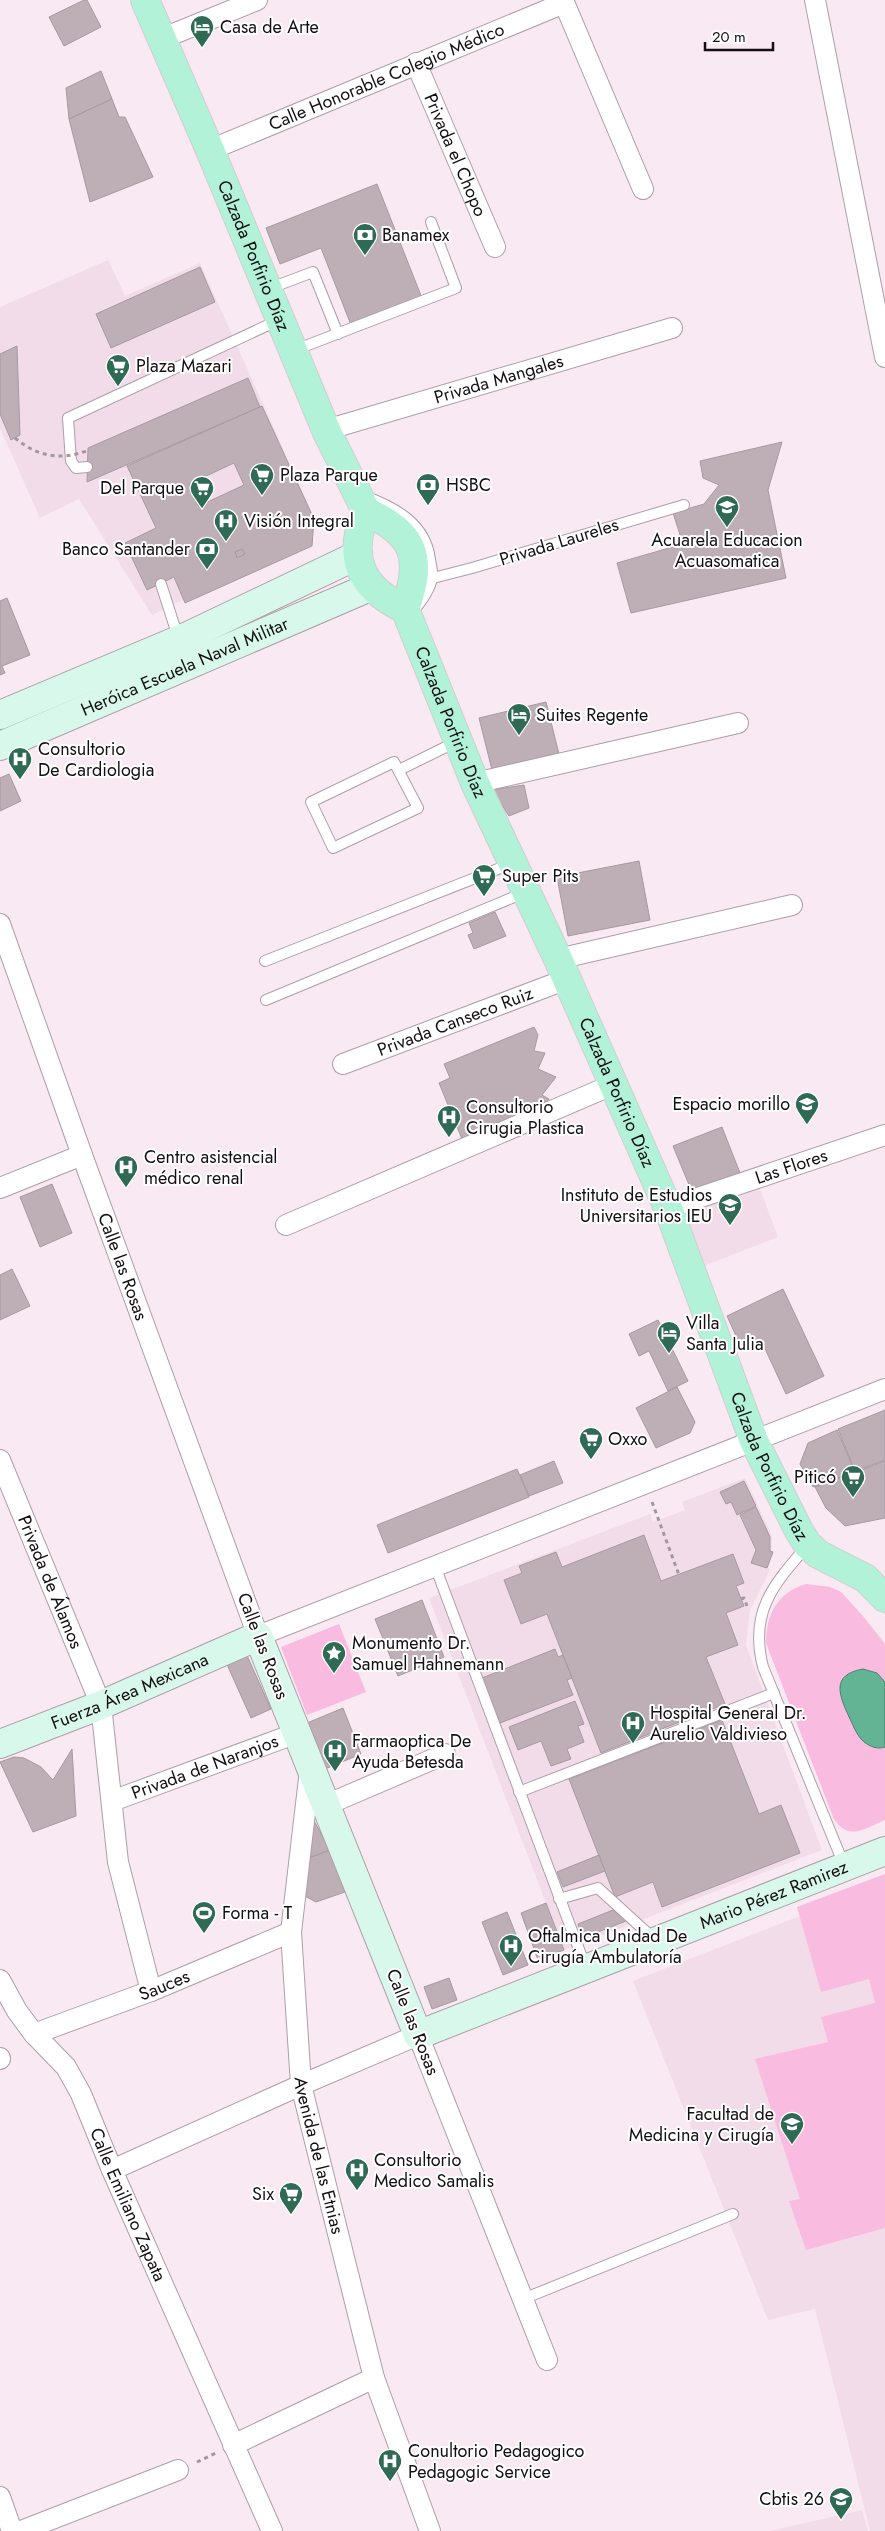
<svg xmlns="http://www.w3.org/2000/svg" width="885" height="2531" font-family="Jost,sans-serif">
<style>
.built{fill:#f3dce9}
.green{fill:#f9bbe0}
.water{fill:#63b495;stroke:#4b826e}
.building{fill:#beafb7;stroke:#a799a1;fill-rule:evenodd}
.lines{fill:none;stroke-linecap:round;stroke-linejoin:round}
.lane-casing{stroke:#ad9ea7;stroke-width:12}
.street-casing{stroke:#ad9ea7;stroke-width:22}
.secondary-casing{stroke:#ad9ea7;stroke-width:30}
.primary-casing{stroke:#d0cfd0;stroke-width:30}
.path{stroke:#a3979e;stroke-width:3;stroke-dasharray:4 4;stroke-linecap:butt}
.lane{stroke:#fff;stroke-width:10}
.street{stroke:#fff;stroke-width:20}
.secondary{stroke:#d8f8ec;stroke-width:28}
.primary{stroke:#b1f2d9;stroke-width:28}
.path-bridge{stroke:#a3979e;stroke-width:3;stroke-dasharray:4 4;stroke-linecap:butt}
.labels{text-anchor:middle;stroke-width:4;stroke-linejoin:round;paint-order:stroke}
.poi-label{font-size:18px;fill:#140f12;stroke:#fff;text-anchor:start}
.street-label{font-size:18px;fill:#140f12;stroke:#fff}
</style>
<rect width="100%" height="100%" fill="#f9e9f2"/>
<g class="built">
<path d="M108,260L125,296L200,263L315,520L224,566L229,577L152,615L79,499L40,518L0,428V307Z"/>
<path d="M759,1186L778,1237L701,1267L682,1216Z"/>
<path d="M745,1478L772,1536L771,1551L773,1552L767,1568L770,1570L750,1610L746,1645L822,1850L564,1950L429,1598L650,1514L653,1522L659,1520L685,1510L682,1502Z"/>
<path d="M885,1883V2531H870L815,2309L768,2320L633,1981Z"/>
<path d="M862,2510L868,2531H770Z"/>
</g>
<g class="green">
<path d="M806,1584L830,1587L841,1592L863,1616L885,1644V1820C864,1829 847,1842 833,1817L766,1643C766,1614 778,1592 806,1584Z"/>
<path d="M339,1624L366,1692L307,1715L281,1647Z"/>
<path d="M885,1874V2228L806,2250L789,2201L800,2199L755,2059L828,2042L821,2017L875,2003L869,1979L821,1992L797,1907Z"/>
</g>
<path class="water" d="M863,1669L877,1673L885,1682V1747C879,1749 873,1748 867,1744C858,1739 854,1727 850,1719C839,1695 830,1675 863,1669Z"/>
<g class="building">
<path d="M84,0H87L101,27L64,46L49,17Z"/>
<path d="M101,71L112,99L69,119L66,88Z"/>
<path d="M112,99L119,117H125L153,177L90,202L69,119Z"/>
<path d="M377,184L422,298L351,325L321,248L280,264L266,228Z"/>
<path d="M200,267L215,302L111,348L96,314Z"/>
<path d="M17,346L20,435L11,440L0,414V354Z"/>
<path d="M248,378L260,407L87,482L88,448Z"/>
<path d="M262,406L314,519L312,546L185,603L174,577L147,590L125,543L156,528L127,466ZM234,463L244,485L199,506L189,484Z"/>
<path d="M782,442L768,490L786,578L631,613L617,563L683,544L673,513L704,504L719,485L703,478L700,461Z"/>
<path d="M242,549L245,554L237,558L235,552Z"/>
<path d="M7,598L30,655L2,666L5,673L0,675V601Z"/>
<path d="M546,702L559,754L492,770L479,718Z"/>
<path d="M9,774L21,801L0,811V778Z"/>
<path d="M524,785L529,808L509,816L492,790Z"/>
<path d="M639,861L650,920L568,936L557,877Z"/>
<path d="M495,912L506,936L474,949L468,935L473,933L469,923Z"/>
<path d="M534,1027L538,1035L534,1051L545,1053L538,1069L556,1077L542,1095L549,1099L537,1110L462,1139L439,1083L450,1078L444,1064Z"/>
<path d="M722,1127L740,1173L692,1192L673,1146Z"/>
<path d="M52,1184L72,1233L40,1247L20,1197Z"/>
<path d="M12,1269L30,1306L0,1320V1275Z"/>
<path d="M783,1289L824,1376L786,1394L761,1340L742,1349L727,1316Z"/>
<path d="M658,1320L688,1381L668,1391L649,1351L639,1356L629,1334Z"/>
<path d="M677,1387L695,1422L690,1433L656,1448L636,1408Z"/>
<path d="M885,1410V1460L855,1471L838,1429Z"/>
<path d="M837,1430L855,1472L813,1487L800,1464L808,1443Z"/>
<path d="M554,1461L563,1483L529,1496L520,1475Z"/>
<path d="M885,1461V1518L845,1526L826,1508L815,1487Z"/>
<path d="M517,1469L529,1497L388,1553L377,1525Z"/>
<path d="M744,1481L756,1506L737,1515L731,1502L726,1504L720,1492Z"/>
<path d="M756,1507L770,1537V1551L773,1552L767,1568L751,1563L756,1550L740,1515Z"/>
<path d="M644,1535L661,1581L733,1554L744,1583L736,1586L744,1606L726,1613L738,1645L706,1657L725,1704L601,1753L547,1614L521,1624L504,1580L522,1573L519,1566L556,1552L562,1567Z"/>
<path d="M422,1600L444,1657L398,1676L375,1619Z"/>
<path d="M555,1649L558,1657L563,1655L572,1678L567,1680L573,1695L500,1723L482,1678Z"/>
<path d="M245,1651L271,1709L251,1718L225,1660Z"/>
<path d="M575,1701L584,1724L578,1726L584,1742L567,1749L571,1759L551,1766L541,1741L518,1750L509,1727Z"/>
<path d="M343,1708L361,1754L325,1769L307,1723Z"/>
<path d="M722,1720L759,1814L781,1805L800,1853L662,1907L653,1882L615,1897L569,1779Z"/>
<path d="M72,1749L76,1816L33,1832L0,1762L14,1757L24,1758L41,1767L53,1780Z"/>
<path d="M312,1817L330,1850L309,1858Z"/>
<path d="M330,1850L345,1892L316,1902L301,1894L309,1858Z"/>
<path d="M599,1855L605,1871L563,1887L557,1872Z"/>
<path d="M546,1903L564,1950L538,1960L521,1913Z"/>
<path d="M613,1910L626,1921L583,1938L578,1924Z"/>
<path d="M507,1912L528,1965L503,1975L482,1922Z"/>
<path d="M449,1978L457,2000L432,2009L424,1987Z"/>
</g>
<g class="lines">
<g class="lane-casing">
<g id="lane">
<path d="M268,289L313,272L338,334"/>
<path d="M295,350L456,288L431,222"/>
<path d="M87,467L76,468L71,461L68,418L279,320"/>
<path d="M364,496C394,507 426,523 430,560C431,565 433,573 432,579C429,591 422,600 415,609"/>
<path d="M433,578L472,568L684,505"/>
<path d="M161,584L179,640"/>
<path d="M394,762L418,808L333,848L311,802Z"/>
<path d="M399,770L456,742"/>
<path d="M265,961L513,863"/>
<path d="M266,1000L526,892"/>
<path d="M807,1546C773,1585 749,1612 763,1667L844,1865"/>
<path d="M435,1566L586,1968"/>
<path d="M519,1792L774,1693"/>
<path d="M559,1899L598,1888L654,1939"/>
<path d="M523,2299L733,2214"/>
</g>
</g>
<g class="street-casing">
<g id="street">
<path d="M563,0L643,189"/>
<path d="M815,0L885,357"/>
<path d="M161,39L257,0"/>
<path id="s1" d="M416,63L495,247"/>
<path id="s2" d="M210,150L564,3"/>
<path id="s3" d="M326,430L672,328"/>
<path d="M475,783L738,723"/>
<path id="s4" d="M0,924L82,1155L258,1636L885,1389"/>
<path d="M558,959L792,905"/>
<path id="s5" d="M343,1064L567,979"/>
<path d="M0,1188L82,1155"/>
<path id="s6" d="M668,1208L885,1135"/>
<path d="M286,1225L612,1085"/>
<path id="s7" d="M0,1460L101,1705L118,1862L151,1991"/>
<path id="s8" d="M310,1770L291,1932L301,2085L374,2378L430,2531"/>
<path id="s9" d="M112,1801L297,1733"/>
<path d="M326,1805L445,1754"/>
<path id="s10" d="M0,1980L17,2011L34,2034L66,2067L81,2094L112,2170L272,2531"/>
<path id="s11" d="M34,2034L151,1991L291,1932"/>
<path d="M0,2059V2058"/>
<path d="M112,2170L301,2085L418,2035L547,2360"/>
<path d="M233,2445L374,2378"/>
<path d="M0,2497L12,2531"/>
<path d="M21,2531L178,2470"/>
</g>
</g>
<g class="secondary-casing">
<g id="secondary">
<path d="M0,715L188,636L358,555"/>
<path id="s12" d="M0,746L370,587"/>
<path id="s13" d="M0,1744L101,1705L258,1636L418,2035L885,1851"/>
</g>
</g>
<g class="primary-casing">
<g id="primary">
<path id="s14" d="M145,0L210,150L326,430L366,511"/>
<path d="M366,511C416,535 423,558 405,609"/>
<path d="M366,511C347,557 360,588 405,609"/>
<path id="s15" d="M405,609L475,783L558,959L668,1208L754,1441L799,1531L808,1545L818,1554L865,1578L885,1598"/>
</g>
</g>
<g class="path">
<path d="M652,1502L679,1575"/>
<path d="M741,1599L744,1598L747,1606"/>
<path d="M197,2462L216,2453"/>
</g>
<use href="#lane" class="lane"/>
<use href="#street" class="street"/>
<use href="#secondary" class="secondary"/>
<use href="#primary" class="primary"/>
<path class="path-bridge" d="M15,438C37,456 59,461 86,451"/>
</g>
<defs>
<g id="hotel-pin" transform="scale(1.25)"><path d="M0 17L-7.5 6A9.5 9.5 0 1 1 7.5 6Z" fill="#2e6a54" stroke="#fff"/><path d="M-6-4.5h1.5V1H6V5H4.5V3h-9V5H-6ZM-4 0a1.8 1.8 0 1 1 3.6 0ZM.5 0V-2.5h3Q6-2.5 6 0Z" fill="#fff"/></g>
<g id="bank-pin" transform="scale(1.25)"><path d="M0 17L-7.5 6A9.5 9.5 0 1 1 7.5 6Z" fill="#2e6a54" stroke="#fff"/><path d="M-6-4H6V4H-6ZM0-2.3a2.3 2.3 0 1 0 0 4.6a2.3 2.3 0 1 0 0-4.6Z" fill="#fff"/></g>
<g id="supermarket-pin" transform="scale(1.25)"><path d="M0 17L-7.5 6A9.5 9.5 0 1 1 7.5 6Z" fill="#2e6a54" stroke="#fff"/><path d="M-6-5.5h2.5l.6 2H6L4.5 2H-2.5L-4.4-4H-6ZM-1.5 3.2a1.3 1.3 0 1 0 .1 0ZM3 3.2a1.3 1.3 0 1 0 .1 0Z" fill="#fff"/></g>
<g id="school-pin" transform="scale(1.25)"><path d="M0 17L-7.5 6A9.5 9.5 0 1 1 7.5 6Z" fill="#2e6a54" stroke="#fff"/><path d="M0-5L7-2L0 1L-7-2ZM-4 1L0 2.5L4 1V4Q0 6-4 4Z" fill="#fff"/></g>
<g id="hospital-pin" transform="scale(1.25)"><path d="M0 17L-7.5 6A9.5 9.5 0 1 1 7.5 6Z" fill="#2e6a54" stroke="#fff"/><path d="M-5-5h3v3.5h4V-5h3V5h-3V1.5h-4V5h-3Z" fill="#fff"/></g>
<g id="university-pin" transform="scale(1.25)"><path d="M0 17L-7.5 6A9.5 9.5 0 1 1 7.5 6Z" fill="#2e6a54" stroke="#fff"/><path d="M0-5L7-2L0 1L-7-2ZM-4 1L0 2.5L4 1V4Q0 6-4 4Z" fill="#fff"/></g>
<g id="sight-pin" transform="scale(1.25)"><path d="M0 17L-7.5 6A9.5 9.5 0 1 1 7.5 6Z" fill="#2e6a54" stroke="#fff"/><path d="M0-6L1.8-2.2L6-1.7L2.9 1.2L3.7 5.4L0 3.3L-3.7 5.4L-2.9 1.2L-6-1.7L-1.8-2.2Z" fill="#fff"/></g>
<g id="stadium-pin" transform="scale(1.25)"><path d="M0 17L-7.5 6A9.5 9.5 0 1 1 7.5 6Z" fill="#2e6a54" stroke="#fff"/><path d="M0-5a6.5 5 0 1 0 0 10a6.5 5 0 1 0 0-10ZM-3.5-1.8h7v3.6h-7Z" fill="#fff"/></g>
</defs>
<g fill-rule="evenodd">
<use href="#hotel-pin" x="202" y="27"/>
<use href="#bank-pin" x="365" y="235"/>
<use href="#supermarket-pin" x="118" y="366"/>
<use href="#supermarket-pin" x="262" y="475"/>
<use href="#bank-pin" x="428" y="485"/>
<use href="#supermarket-pin" x="202" y="488"/>
<use href="#school-pin" x="727" y="507"/>
<use href="#hospital-pin" x="226" y="521"/>
<use href="#bank-pin" x="207" y="549"/>
<use href="#hotel-pin" x="519" y="715"/>
<use href="#hospital-pin" x="20" y="759"/>
<use href="#supermarket-pin" x="484" y="876"/>
<use href="#school-pin" x="807" y="1104"/>
<use href="#hospital-pin" x="449" y="1117"/>
<use href="#hospital-pin" x="126" y="1167"/>
<use href="#university-pin" x="730" y="1205"/>
<use href="#hotel-pin" x="669" y="1333"/>
<use href="#supermarket-pin" x="591" y="1439"/>
<use href="#supermarket-pin" x="853" y="1477"/>
<use href="#sight-pin" x="334" y="1653"/>
<use href="#hospital-pin" x="633" y="1723"/>
<use href="#hospital-pin" x="335" y="1751"/>
<use href="#stadium-pin" x="204" y="1913"/>
<use href="#hospital-pin" x="511" y="1946"/>
<use href="#university-pin" x="792" y="2124"/>
<use href="#hospital-pin" x="357" y="2170"/>
<use href="#supermarket-pin" x="291" y="2194"/>
<use href="#hospital-pin" x="390" y="2461"/>
<use href="#school-pin" x="841" y="2499"/>
</g>
<g class="labels">
<g class="poi-label">
<text x="220" y="33">Casa de Arte</text>
<text x="382" y="241">Banamex</text>
<text x="136" y="372">Plaza Mazari</text>
<text x="280" y="481">Plaza Parque</text>
<text x="446" y="491">HSBC</text>
<text x="184" y="494" text-anchor="end">Del Parque</text>
<text x="244" y="527">Visión Integral</text>
<text x="727" y="546" text-anchor="middle">Acuarela Educacion<tspan x="727" dy="21">Acuasomatica</tspan></text>
<text x="190" y="555" text-anchor="end">Banco Santander</text>
<text x="536" y="721">Suites Regente</text>
<text x="38" y="755">Consultorio<tspan x="38" dy="21">De Cardiologia</tspan></text>
<text x="502" y="882">Super Pits</text>
<text x="790" y="1110" text-anchor="end">Espacio morillo</text>
<text x="466" y="1113">Consultorio<tspan x="466" dy="21">Cirugia Plastica</tspan></text>
<text x="144" y="1163">Centro asistencial<tspan x="144" dy="21">médico renal</tspan></text>
<text x="712" y="1201" text-anchor="end">Instituto de Estudios<tspan x="712" dy="21">Universitarios IEU</tspan></text>
<text x="686" y="1329">Villa<tspan x="686" dy="21">Santa Julia</tspan></text>
<text x="608" y="1445">Oxxo</text>
<text x="836" y="1483" text-anchor="end">Piticó</text>
<text x="352" y="1649">Monumento Dr.<tspan x="352" dy="21">Samuel Hahnemann</tspan></text>
<text x="650" y="1719">Hospital General Dr.<tspan x="650" dy="21">Aurelio Valdivieso</tspan></text>
<text x="352" y="1747">Farmaoptica De<tspan x="352" dy="21">Ayuda Betesda</tspan></text>
<text x="222" y="1919">Forma - T</text>
<text x="528" y="1942">Oftalmica Unidad De<tspan x="528" dy="21">Cirugía Ambulatoría</tspan></text>
<text x="774" y="2120" text-anchor="end">Facultad de<tspan x="774" dy="21">Medicina y Cirugía</tspan></text>
<text x="374" y="2166">Consultorio<tspan x="374" dy="21">Medico Samalis</tspan></text>
<text x="274" y="2200" text-anchor="end">Six</text>
<text x="408" y="2457">Conultorio Pedagogico<tspan x="408" dy="21">Pedagogic Service</tspan></text>
<text x="824" y="2505" text-anchor="end">Cbtis 26</text>
</g>
<g class="street-label">
<text dy="6" stroke="none"><textPath href="#s2" startOffset="191">Calle Honorable Colegio Médico</textPath></text>
<text dy="6" stroke="none"><textPath href="#s1" startOffset="100">Privada el Chopo</textPath></text>
<text dy="6" stroke="none"><textPath href="#s14" startOffset="278">Calzada Porfirio Díaz</textPath></text>
<text dy="6" stroke="none"><textPath href="#s3" startOffset="180">Privada Mangales</textPath></text>
<text transform="translate(559 542) rotate(-17)" y="6">Privada Laureles</text>
<text dy="6" stroke="none"><textPath href="#s12" startOffset="201">Heróica Escuela Naval Militar</textPath></text>
<text dy="6" stroke="none"><textPath href="#s15" startOffset="122">Calzada Porfirio Díaz</textPath></text>
<text dy="6" stroke="none"><textPath href="#s5" startOffset="120">Privada Canseco Ruiz</textPath></text>
<text dy="6" stroke="none"><textPath href="#s15" startOffset="528">Calzada Porfirio Díaz</textPath></text>
<text dy="6" stroke="none"><textPath href="#s6" startOffset="130">Las Flores</textPath></text>
<text dy="6" stroke="none"><textPath href="#s4" startOffset="364">Calle las Rosas</textPath></text>
<text dy="6" stroke="none"><textPath href="#s15" startOffset="932">Calzada Porfirio Díaz</textPath></text>
<text dy="6" stroke="none"><textPath href="#s7" startOffset="132">Privada de Álamos</textPath></text>
<text transform="translate(263 1646) rotate(69)" y="6">Calle las Rosas</text>
<text dy="6" stroke="none"><textPath href="#s13" startOffset="140">Fuerza Área Mexicana</textPath></text>
<text dy="6" stroke="none"><textPath href="#s9" startOffset="99">Privada de Naranjos</textPath></text>
<text dy="6" stroke="none"><textPath href="#s13" startOffset="1092">Mario Pérez Ramirez</textPath></text>
<text dy="6" stroke="none"><textPath href="#s11" startOffset="139">Sauces</textPath></text>
<text transform="translate(413 2022) rotate(68)" y="6">Calle las Rosas</text>
<text dy="6" stroke="none"><textPath href="#s8" startOffset="389">Avenida de las Etnias</textPath></text>
<text dy="6" stroke="none"><textPath href="#s10" startOffset="261">Calle Emiliano Zapata</textPath></text>
</g>
</g>
<path d="M705 42v8h68v-8" fill="none" stroke="#140f12" stroke-width="2.5"/>
<text x="712" y="42" font-size="15" fill="#140f12" stroke="#ffffff" stroke-width="4" paint-order="stroke">20 m</text>
</svg>
